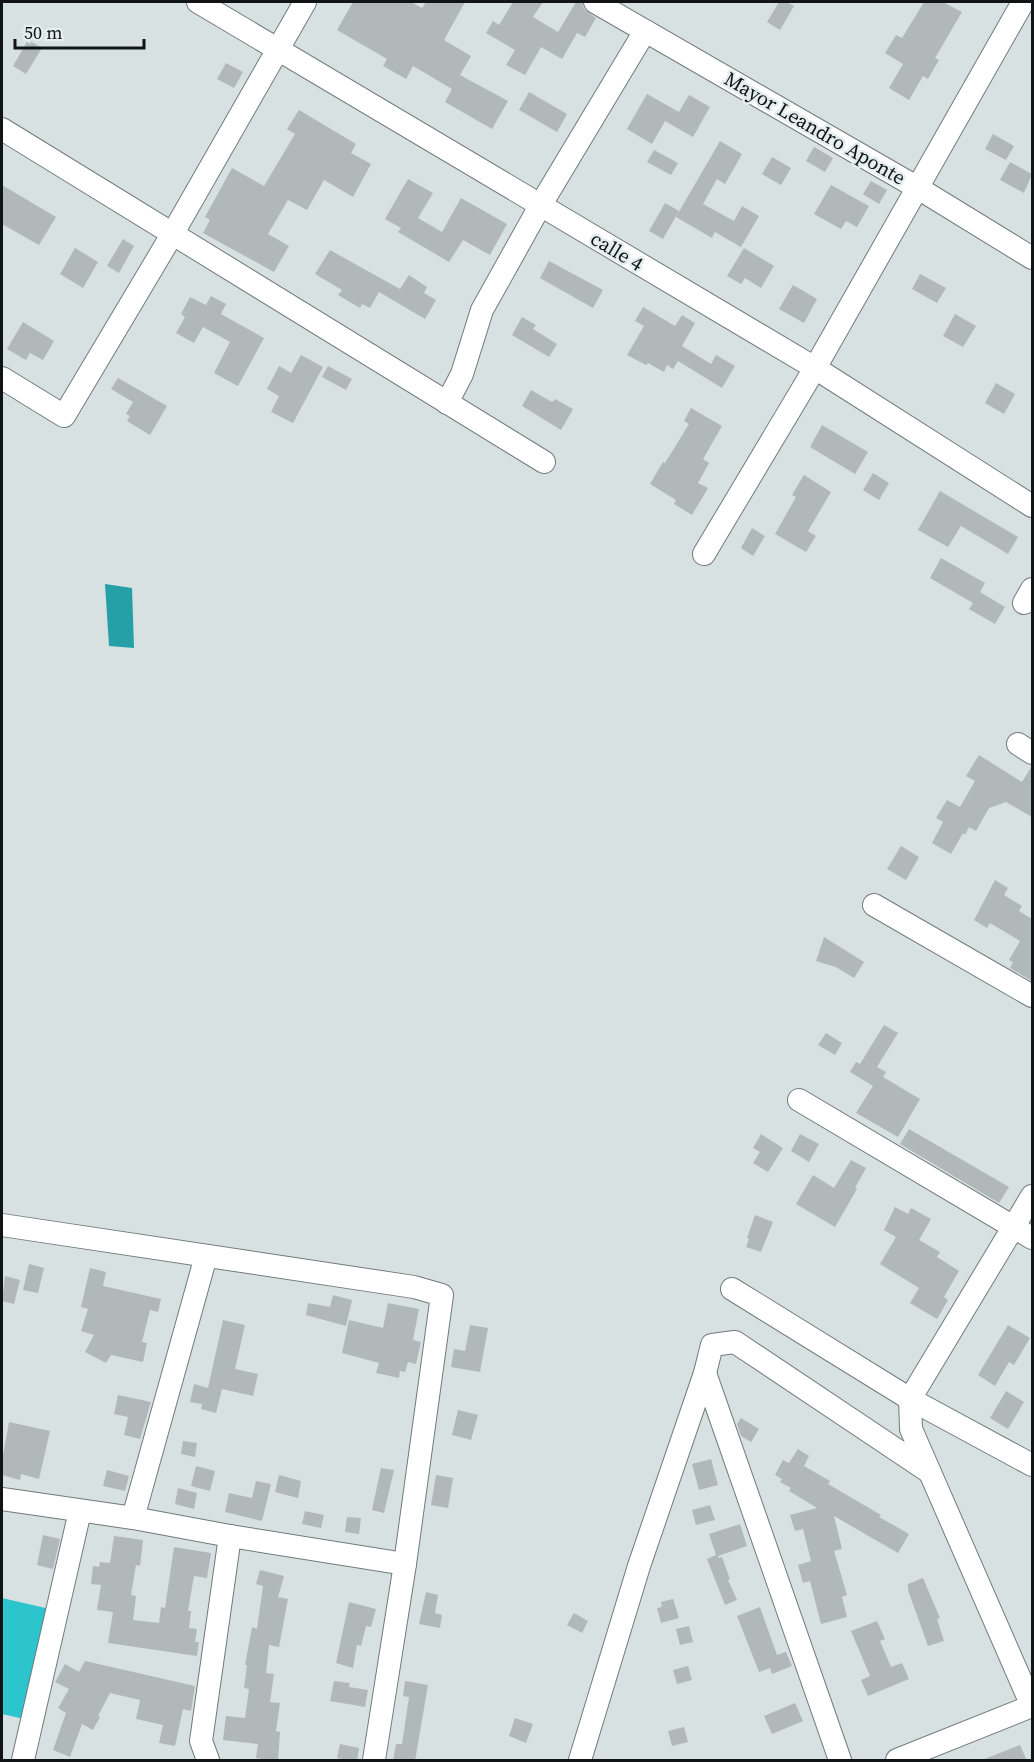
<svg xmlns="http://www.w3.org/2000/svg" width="1034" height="1762" font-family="'Source Serif 4',serif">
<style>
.green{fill:#2cc5cd}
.water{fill:#25a0a7}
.building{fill:#b0b8b9}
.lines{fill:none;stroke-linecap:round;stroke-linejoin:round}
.minor-casing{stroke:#727a7a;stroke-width:24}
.minor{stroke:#fff;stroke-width:22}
.labels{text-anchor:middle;stroke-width:5;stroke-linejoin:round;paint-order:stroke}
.street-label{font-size:20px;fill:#111415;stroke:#e5eeef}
</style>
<rect width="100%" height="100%" fill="#d8e1e2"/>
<path class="green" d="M2,1598L50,1609L24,1719L2,1714Z"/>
<path class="water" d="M105,584L132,588L134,648L109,646Z"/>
<g class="building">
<path d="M353,2H411L422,8L426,2H465L444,40L471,56L460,75L508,101L492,129L445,102L452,89L413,66L406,79L383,66L387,59L337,30Z"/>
<path d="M513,2H543L533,17L558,32L576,2H582L584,9L596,18L585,37L577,33L562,59L541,47L525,75L506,65L515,50L486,33L493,21L499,25Z"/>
<path d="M779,2H787L794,6L780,30L767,22Z"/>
<path d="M924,2H943L962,12L935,58L939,60L928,79L923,76L909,100L889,88L903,64L885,53L896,35L902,38Z"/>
<path d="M28,40L42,48L26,74L13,66Z"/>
<path d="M226,63L243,72L234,88L217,79Z"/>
<path d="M529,92L567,114L557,132L519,110Z"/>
<path d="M647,94L679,112L689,95L710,107L693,137L665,121L652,144L627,129Z"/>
<path d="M299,110L356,144L351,153L371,164L353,197L324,180L307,210L288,200L268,234L289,246L274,272L203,233L210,220L205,217L232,168L264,186L295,134L287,129Z"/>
<path d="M993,134L1014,146L1006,160L985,149Z"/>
<path d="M720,141L742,154L725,184L717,179L703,204L734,221L742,206L759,216L741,247L715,232L712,238L676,217Z"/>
<path d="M814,147L833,158L825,172L806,161Z"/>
<path d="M654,150L678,163L671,175L647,162Z"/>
<path d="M772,157L791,168L781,185L762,174Z"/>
<path d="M1010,162L1032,174L1024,193L1000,180Z"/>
<path d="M408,179L433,193L418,218L442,232L461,198L507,224L490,255L463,240L449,262L398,232L401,228L385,219Z"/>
<path d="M871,181L887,190L879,204L863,194Z"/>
<path d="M2,185L56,217L39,245L2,224Z"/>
<path d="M831,185L869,206L857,227L846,221L841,229L814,214Z"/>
<path d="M665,203L679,211L663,239L649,231Z"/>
<path d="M123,239L134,246L119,273L107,266Z"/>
<path d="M75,248L98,262L83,288L60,274Z"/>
<path d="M744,248L774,266L761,288L745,278L741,284L727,276Z"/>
<path d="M330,250L400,289L409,275L427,287L424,293L436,300L425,319L379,292L370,308L362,304L360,308L338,295L342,290L315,274Z"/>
<path d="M549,261L603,290L593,308L540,278Z"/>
<path d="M920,274L946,288L937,303L912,289Z"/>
<path d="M793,285L817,299L804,323L779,309Z"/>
<path d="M211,296L226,304L221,314L264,338L238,386L214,373L230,342L203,327L194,343L176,333L185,317L181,314L190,297L206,305Z"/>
<path d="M643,307L675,326L682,315L695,323L682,346L711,364L716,355L735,366L722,388L678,361L673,369L667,365L664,372L648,363L646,365L627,355L644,326L635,321Z"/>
<path d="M955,314L976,326L963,347L943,336Z"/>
<path d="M522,317L536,325L533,329L557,344L549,357L512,335Z"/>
<path d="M23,322L54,341L43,360L30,353L26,360L7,349Z"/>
<path d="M301,355L323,367L293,423L271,412L279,396L267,389L279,366L291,373Z"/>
<path d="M328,366L352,379L346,390L322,377Z"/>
<path d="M118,378L167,406L150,435L127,421L130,416L126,414L133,402L111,389Z"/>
<path d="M996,383L1015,394L1004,414L985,403Z"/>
<path d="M531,390L552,402L555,399L573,409L561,430L522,406Z"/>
<path d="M691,408L722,426L703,459L709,463L698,483L708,488L692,515L674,504L676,500L650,484L663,462L665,463L689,424L684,421Z"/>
<path d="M822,425L868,452L855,474L810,447Z"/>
<path d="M873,473L889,483L879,500L863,490Z"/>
<path d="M804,475L831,492L808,531L816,536L806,552L775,534L796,497L792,495Z"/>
<path d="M940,491L1018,537L1008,554L961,526L948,547L918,530Z"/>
<path d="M752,528L765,536L753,556L741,548Z"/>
<path d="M941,558L985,583L980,592L1005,607L995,624L969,609L973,603L930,578Z"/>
<path d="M979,755L1022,782L1032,766V817L1006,802L989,808L976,831L969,827L965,835L963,833L951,854L932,843L943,822L936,818L947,800L960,807L975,781L966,776Z"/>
<path d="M901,846L919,857L906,880L887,869Z"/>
<path d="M995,880L1008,888L1004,895L1022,906L1019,911L1032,919V981L1010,968L1013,962L1009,960L1020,941L990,923L987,928L974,920Z"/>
<path d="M824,937L864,962L854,978L836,967L816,961Z"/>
<path d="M884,1025L898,1033L877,1067L886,1072L883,1077L920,1099L898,1137L856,1113L873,1086L850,1072L856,1062L860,1064Z"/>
<path d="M826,1033L842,1043L835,1055L818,1045Z"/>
<path d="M909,1129L1009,1187L999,1203L900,1144Z"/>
<path d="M761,1134L783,1148L768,1172L753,1163L760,1152L753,1148Z"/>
<path d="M800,1134L819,1144L809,1162L791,1151Z"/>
<path d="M851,1160L866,1168L855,1188L857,1189L835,1227L796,1204L813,1175L834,1188Z"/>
<path d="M895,1207L908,1214L911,1208L931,1219L919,1240L940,1252L937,1257L959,1271L944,1297L948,1300L937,1319L910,1303L919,1288L880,1264L896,1237L884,1230Z"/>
<path d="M755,1215L773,1222L761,1252L746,1247L749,1239L747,1238Z"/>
<path d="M29,1264L44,1268L38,1293L23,1290Z"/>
<path d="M90,1268L106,1272L103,1286L161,1299L158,1312L150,1310L142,1342L147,1343L143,1362L111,1355L106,1363L85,1352L94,1335L81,1331L88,1309L81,1307Z"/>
<path d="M5,1276L20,1280L14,1304L2,1301Z"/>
<path d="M333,1295L352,1300L346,1326L306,1315L308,1303L330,1307Z"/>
<path d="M388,1303L419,1309L413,1340L421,1342L416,1364L408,1362L405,1372L400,1371L399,1378L376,1373L379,1363L342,1353L349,1320L383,1328Z"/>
<path d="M223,1320L245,1325L235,1369L258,1374L253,1396L222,1389L216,1413L201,1409L202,1404L190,1402L194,1384L208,1388Z"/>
<path d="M470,1325L488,1328L480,1372L451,1367L454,1349L465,1351Z"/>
<path d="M1008,1325L1030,1338L1014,1365L1009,1362L995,1386L978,1375Z"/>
<path d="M1006,1391L1024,1402L1008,1429L990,1418Z"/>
<path d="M118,1395L151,1402L140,1439L124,1435L128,1417L114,1414Z"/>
<path d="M458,1410L478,1415L471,1440L452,1435Z"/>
<path d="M741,1418L759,1429L751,1442L741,1436L737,1424Z"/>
<path d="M9,1422L50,1431L39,1479L21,1474L20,1480L2,1475V1461Z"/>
<path d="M183,1441L197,1443L195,1457L181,1454Z"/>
<path d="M798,1449L809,1456L804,1466L830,1481L828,1484L881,1515L879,1517L909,1534L898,1553L834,1516L842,1549L834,1551L847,1595L842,1597L847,1617L821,1624L810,1581L803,1583L798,1565L811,1561L803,1529L795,1531L790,1515L817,1508L789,1491L791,1488L780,1482L782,1479L775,1475L783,1460L789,1463Z"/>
<path d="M711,1459L718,1485L699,1490L692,1464Z"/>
<path d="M196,1466L215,1471L210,1491L191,1486Z"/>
<path d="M381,1468L394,1470L384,1513L372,1510Z"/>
<path d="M107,1470L129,1476L125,1491L103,1486Z"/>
<path d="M279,1475L301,1481L298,1498L275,1492Z"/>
<path d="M436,1475L453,1478L448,1508L431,1505Z"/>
<path d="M256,1481L271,1484L262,1521L225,1512L229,1493L252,1498Z"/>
<path d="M178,1488L197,1493L194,1509L175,1504Z"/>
<path d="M710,1505L715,1520L696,1525L692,1510Z"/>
<path d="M305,1511L324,1515L321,1528L302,1524Z"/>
<path d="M347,1517L361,1518L359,1534L345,1532Z"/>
<path d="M740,1524L747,1546L718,1556L719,1558L722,1557L730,1579L728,1580L737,1600L725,1605L707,1559L716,1555L709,1534Z"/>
<path d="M43,1535L60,1539L53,1569L37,1565Z"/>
<path d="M114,1536L143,1540L140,1566L136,1565L131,1595L136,1596L133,1620L159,1623L161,1607L165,1608L174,1547L211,1553L207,1578L194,1576L188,1611H191L189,1628L197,1629L195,1642H199L197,1656L108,1643L113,1612L97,1610L101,1585L91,1584L93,1566L99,1567L100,1562L110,1563Z"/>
<path d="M260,1570L284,1576L278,1597L288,1599L279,1647L269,1645L266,1673L274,1674L270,1702L280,1703L276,1731L280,1732L278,1761L256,1758L258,1744L223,1740L226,1716L245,1718L249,1689L244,1688L247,1665H245L252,1627L257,1629L263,1586L256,1584Z"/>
<path d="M923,1578L940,1618L937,1619L944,1641L928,1646L908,1590V1584Z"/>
<path d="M426,1592L438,1595L435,1613L442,1615L440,1628L419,1624Z"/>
<path d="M673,1599L679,1618L661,1623L657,1608L662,1607L661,1602Z"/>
<path d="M349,1602L376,1609L371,1627L366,1626L361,1646L357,1645L353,1668L336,1663Z"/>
<path d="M760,1607L777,1655L786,1652L792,1666L772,1674L770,1668L759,1672L737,1616Z"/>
<path d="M574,1613L588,1621L582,1633L567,1625Z"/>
<path d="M877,1621L885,1639L880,1641L891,1667L902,1663L909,1679L868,1696L861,1680L870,1676L851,1631Z"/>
<path d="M689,1626L693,1642L680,1645L676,1629Z"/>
<path d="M85,1661L195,1686L191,1711L183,1709L175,1746L159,1743L163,1725L136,1719L140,1700L110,1693L98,1716L100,1717L93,1730L82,1724L70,1757L53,1750L66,1713L58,1708L69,1689L55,1682L65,1664L79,1672Z"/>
<path d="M688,1666L692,1680L677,1684L673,1670Z"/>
<path d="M334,1681L350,1683L349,1687L368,1690L365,1707L330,1701Z"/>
<path d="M405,1681L428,1685L415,1761H393L396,1744H402L409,1697L403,1696Z"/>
<path d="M795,1703L803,1721L772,1734L764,1716Z"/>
<path d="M515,1718L533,1724L526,1743L509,1736Z"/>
<path d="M684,1727L688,1742L672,1746L668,1731Z"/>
<path d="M340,1744L359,1748L357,1761L337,1758Z"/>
<path d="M1020,1745L1027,1761H982V1760Z"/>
</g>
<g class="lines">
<g class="minor-casing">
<g id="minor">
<path d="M198,2L815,368L1032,506"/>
<path d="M595,2L918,188L1032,258"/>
<path d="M2,129L544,462"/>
<path d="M2,378L64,416L173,233L305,2"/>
<path d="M447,403L462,374L482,310L540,206L645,31"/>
<path d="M704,554L815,368L1023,2"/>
<path d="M1024,603L1032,589"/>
<path d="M1018,744L1032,753"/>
<path d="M874,905L1032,996"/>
<path d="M799,1100L1032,1238"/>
<path d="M1032,1196L910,1399L911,1429L1032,1706"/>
<path d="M2,1225L414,1287L442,1295L405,1564L374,1760"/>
<path d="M732,1289L910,1399L1032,1465"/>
<path d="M705,1373L840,1760"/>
<path d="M2,1499L133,1518L230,1536L405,1564"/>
<path d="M133,1518L206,1256"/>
<path d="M23,1760L80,1511"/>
<path d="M208,1760L201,1741L230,1536"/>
<path d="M580,1760L639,1566L705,1373L712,1345L735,1342L928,1471"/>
<path d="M897,1760L1032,1706"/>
</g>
</g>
<use href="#minor" class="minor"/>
</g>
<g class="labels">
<g class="street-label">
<text transform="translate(815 128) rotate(30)" y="7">Mayor Leandro Aponte</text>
<text transform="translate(617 251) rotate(31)" y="7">calle 4</text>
</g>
</g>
<rect width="1034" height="1762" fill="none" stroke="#111415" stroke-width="6"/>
<path d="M15 39v9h129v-9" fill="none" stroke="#111415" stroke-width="3"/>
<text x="24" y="39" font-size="18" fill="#111415" stroke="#e5eeef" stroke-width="4.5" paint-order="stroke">50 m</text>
</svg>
